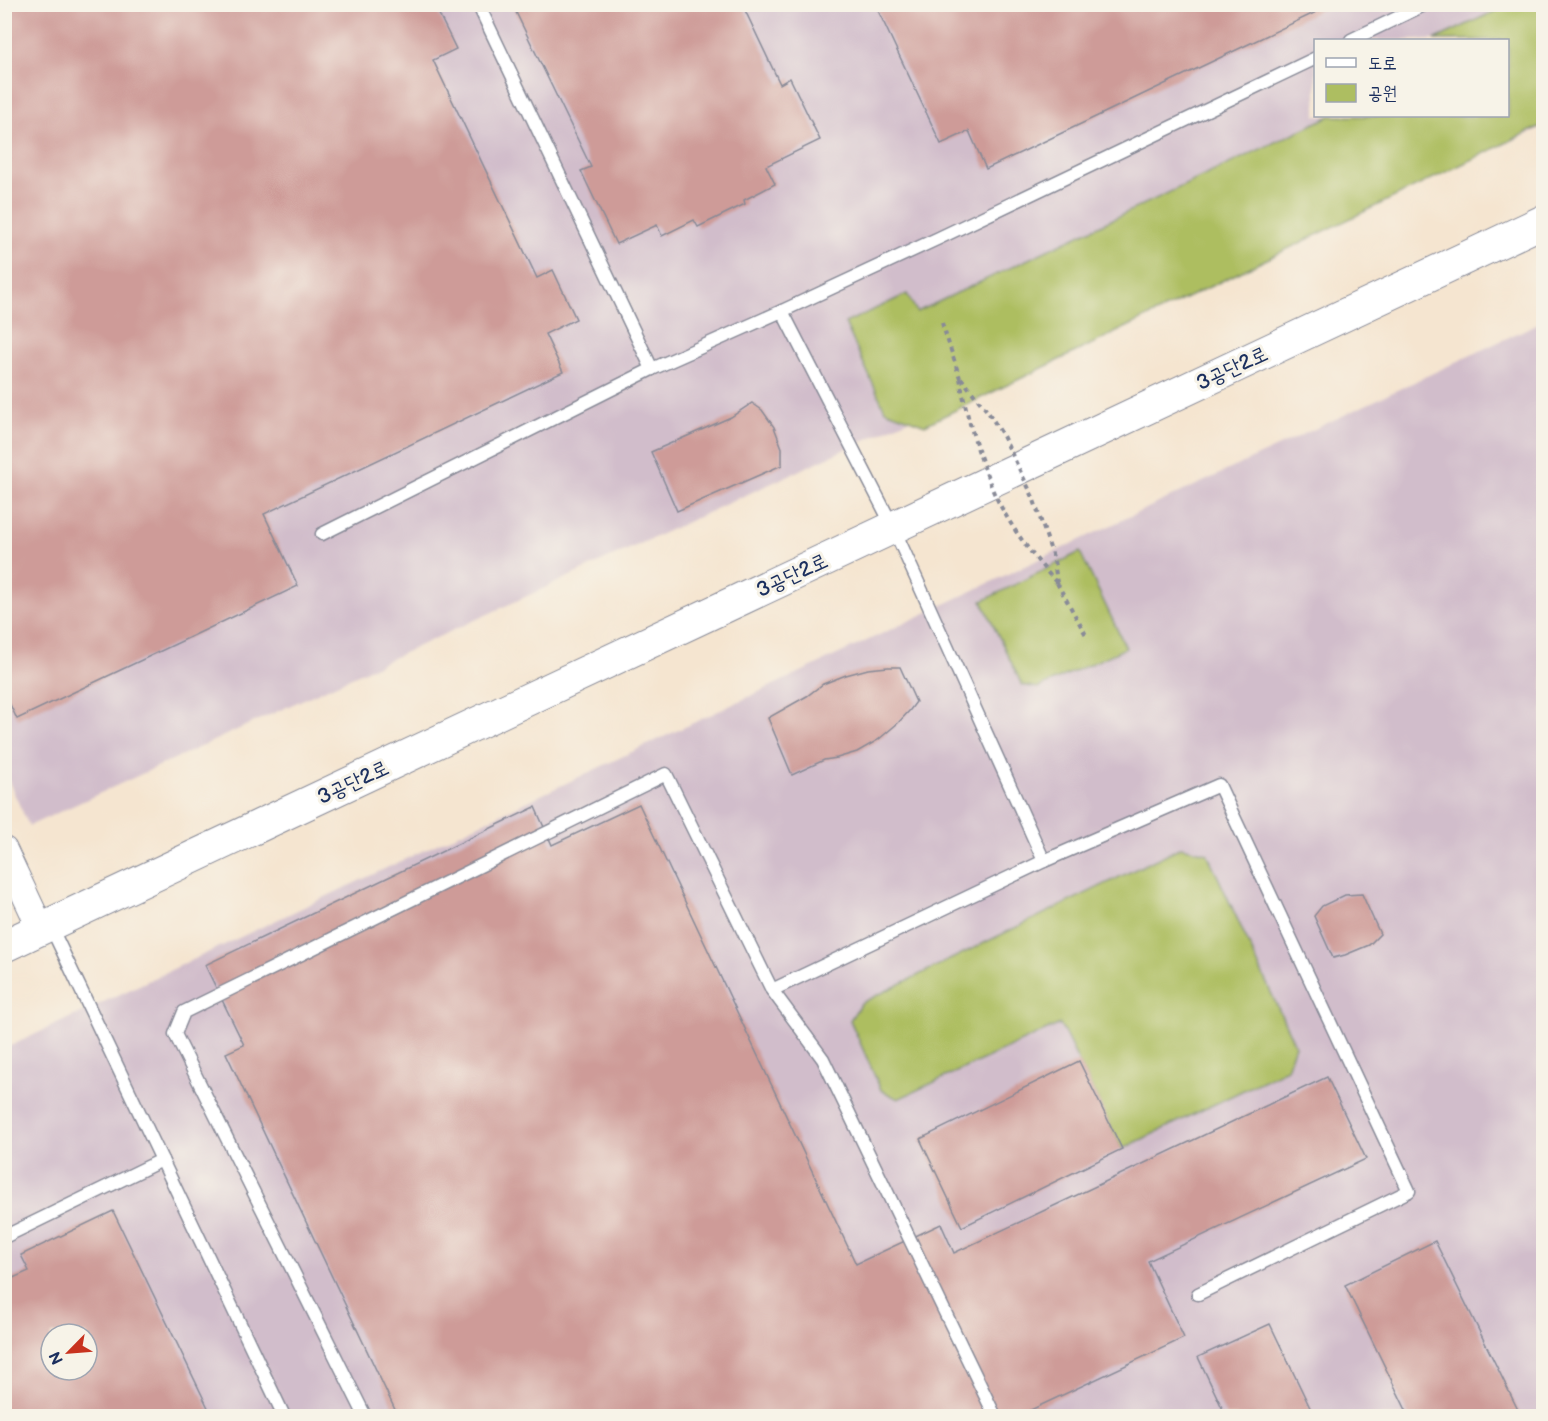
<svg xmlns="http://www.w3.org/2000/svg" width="1548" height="1421" font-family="'Balsamiq Sans','Poor Story',sans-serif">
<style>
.industrial{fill:#d1bdcb;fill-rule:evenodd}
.green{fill:#adbe61;stroke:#647660;stroke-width:1.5}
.building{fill:#ce9b98;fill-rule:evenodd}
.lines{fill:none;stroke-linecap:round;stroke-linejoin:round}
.service-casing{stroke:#888a97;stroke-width:15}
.minor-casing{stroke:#888a97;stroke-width:28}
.tertiary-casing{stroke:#888a97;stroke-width:34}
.path{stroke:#888a97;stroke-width:4;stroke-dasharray:4.5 4.5;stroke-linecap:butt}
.service{stroke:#fff;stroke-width:12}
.minor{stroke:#fff;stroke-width:26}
.tertiary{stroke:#fff;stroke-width:32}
.path-bridge{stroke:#888a97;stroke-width:4;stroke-dasharray:4.5 4.5;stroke-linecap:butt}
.labels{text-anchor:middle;stroke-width:6;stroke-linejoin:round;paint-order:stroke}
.street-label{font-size:21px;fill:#1b2f5e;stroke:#f7f3e8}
</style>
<rect width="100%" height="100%" fill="#f7f3e8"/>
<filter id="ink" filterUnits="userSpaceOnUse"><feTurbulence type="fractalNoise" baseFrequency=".0167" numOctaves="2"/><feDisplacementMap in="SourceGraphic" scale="12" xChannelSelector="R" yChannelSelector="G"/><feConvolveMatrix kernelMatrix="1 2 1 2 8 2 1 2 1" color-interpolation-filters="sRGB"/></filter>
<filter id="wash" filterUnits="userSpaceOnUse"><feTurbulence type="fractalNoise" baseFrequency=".008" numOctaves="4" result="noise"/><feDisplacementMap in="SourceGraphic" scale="24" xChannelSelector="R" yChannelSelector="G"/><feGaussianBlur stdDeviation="1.35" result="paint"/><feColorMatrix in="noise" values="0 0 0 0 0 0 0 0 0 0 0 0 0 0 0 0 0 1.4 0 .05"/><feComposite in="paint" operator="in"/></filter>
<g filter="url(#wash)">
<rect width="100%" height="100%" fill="#f5e5d0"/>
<g class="industrial">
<path d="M4,5H1543V127L29,826L4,771ZM1316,40H1508V116H1316Z"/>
<path d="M1543,321V1416H5L4,1049ZM51,1334H87V1370H51Z"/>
</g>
<g class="green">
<path d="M1508,5H1543V125L925,425L885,410L845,323L907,294L917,312L1330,116H1508V40H1434Z"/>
<path d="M1080,552L1126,648L1038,688L1022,685L982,601Z"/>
<path d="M1181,847L1207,853L1295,1045L1287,1069L1122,1149L1060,1024L898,1099L881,1090L850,1020L861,1003Z"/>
</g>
<g id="blocks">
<g class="building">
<path d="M4,4H434L456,49L433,60L537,278L553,270L576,319L545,334L563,372L264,514L298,586L17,719L4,692Z"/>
<path d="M512,4H742L780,84L790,78L820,140L766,166L775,184L744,200L745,204L698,227L694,220L662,236L657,225L616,244L581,171L591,167Z"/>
<path d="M875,4H1333L986,169L969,131L941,144Z"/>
<path d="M752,403L762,410L774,427L782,448V465L677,511L651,452L731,417Z"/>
<path d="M888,667H900L916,702L910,710L898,723L878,740L857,752L837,758L824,760L792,775L768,718L807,696L823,684L846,675L868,669Z"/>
<path d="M639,804L856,1264L941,1224L954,1253L1327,1077L1366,1159L1148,1261L1184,1338L1018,1416H398L226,1053L244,1045L205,965L535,807L552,845Z"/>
<path d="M1362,894L1380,934L1369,945L1345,955L1333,958L1314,916L1322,906L1345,895Z"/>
<path d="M1079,1061L1122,1149L962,1227L920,1139Z"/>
<path d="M113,1211L212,1416H4V1282L29,1271L21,1255ZM51,1334H87V1370H51Z"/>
<path d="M1435,1241L1521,1416H1409L1345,1285Z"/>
<path d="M1270,1324L1314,1416H1226L1198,1357Z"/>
</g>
</g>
</g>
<g filter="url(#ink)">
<use href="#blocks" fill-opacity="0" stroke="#888a97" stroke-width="1.5"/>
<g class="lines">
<g class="service-casing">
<g id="service">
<path d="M478,4L652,369"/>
<path d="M1351,40L1426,4"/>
<path d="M782,311L893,527L1044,861"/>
<path d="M322,534L652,369L782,311L939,238L1316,58"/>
<path d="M50,925L284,1416"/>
<path d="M772,990L1044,861L1219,785L1409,1191L1198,1294"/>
<path d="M4,1237L162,1160"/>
<path d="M365,1416L175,1034L184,1012L666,774L772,990L823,1059L995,1416"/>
</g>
</g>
<g class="minor-casing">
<path id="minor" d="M4,850L41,929"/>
</g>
<g class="tertiary-casing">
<path id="tertiary" d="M4,946L1544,221"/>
</g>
<g class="path">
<path d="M942,323L960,378"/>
<path d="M1057,583L1086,635"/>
</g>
<use href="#service" class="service"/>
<use href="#minor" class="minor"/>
<use href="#tertiary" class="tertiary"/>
<g class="path-bridge">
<path d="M960,378C965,409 973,437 984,467C987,475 990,484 994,493C1009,525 1033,557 1057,583"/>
<path d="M961,378L988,412L1002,434L1033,497L1054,560L1057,583"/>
</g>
</g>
</g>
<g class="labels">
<g class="street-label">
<text transform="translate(1232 368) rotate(-25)" y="7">3공단2로</text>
<text transform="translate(792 575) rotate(-25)" y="7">3공단2로</text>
<text transform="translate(353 782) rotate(-25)" y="7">3공단2로</text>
</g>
</g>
<rect width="1548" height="1421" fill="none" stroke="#f7f3e8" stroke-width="24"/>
<rect x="1314" y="39" width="195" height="78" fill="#f7f3e8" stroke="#9fa5b1" stroke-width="1.5"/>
<rect x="1326" y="58" width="30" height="9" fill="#ffffff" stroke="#9fa5b1" stroke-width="1.5"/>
<text x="1368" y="69" font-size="18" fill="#1b2f5e">도로</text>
<rect x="1326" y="84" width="30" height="18" fill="#adbe61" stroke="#9fa5b1" stroke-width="1.5"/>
<text x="1368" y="99" font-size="18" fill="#1b2f5e">공원</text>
<g transform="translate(69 1352) rotate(245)"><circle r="28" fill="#f7f3e8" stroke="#9fa5b1" stroke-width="1.5"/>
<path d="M0-4.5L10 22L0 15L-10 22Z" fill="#c8321e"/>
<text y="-9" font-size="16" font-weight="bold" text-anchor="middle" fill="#1b2f5e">N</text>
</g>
</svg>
